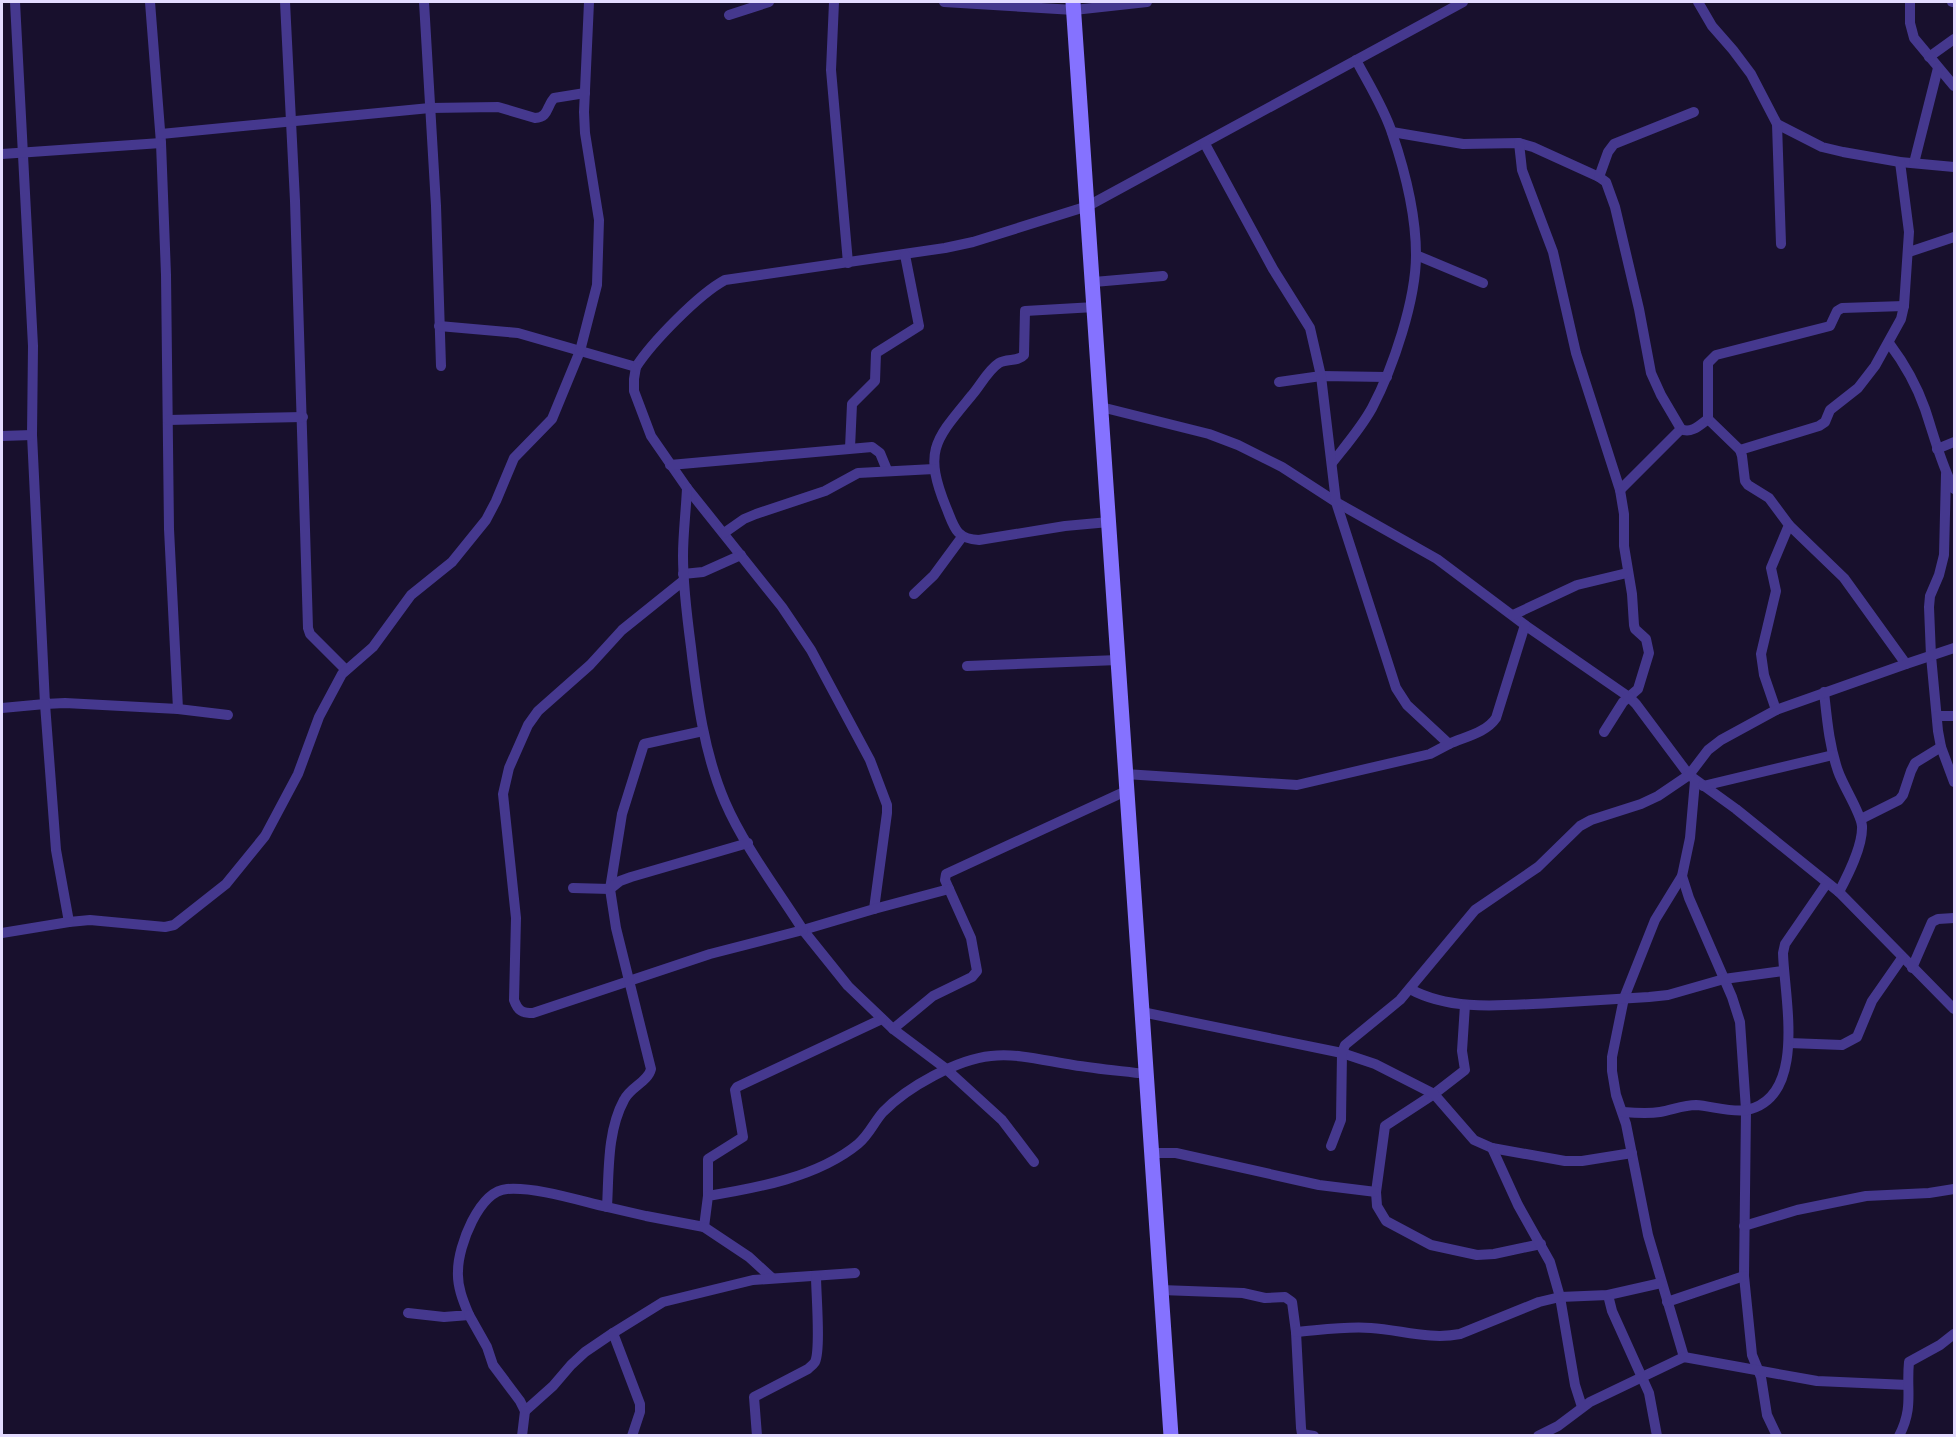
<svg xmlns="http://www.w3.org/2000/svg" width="1956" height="1437" font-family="Cabin,sans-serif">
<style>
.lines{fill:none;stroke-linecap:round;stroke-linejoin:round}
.street{stroke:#45388e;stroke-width:10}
.secondary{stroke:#8572ff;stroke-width:15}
</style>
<rect width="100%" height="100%" fill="#18102d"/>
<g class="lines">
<g class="street">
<path d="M15,2L33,346L32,435L45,704L65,703L178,709L169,529L166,275L161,143L150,2"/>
<path d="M285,2L295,201L308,628L310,634L346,670"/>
<path d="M424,2L436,206L441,366"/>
<path d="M834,2L831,70L848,263"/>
<path d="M944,2L1074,10L1147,2"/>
<path d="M1698,2L1712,26L1733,50L1751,74L1777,124L1822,147L1843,152L1900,162L1954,167"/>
<path d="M1910,2V23L1914,38L1954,86"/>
<path d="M1952,2H1954"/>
<path d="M729,15L769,2"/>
<path d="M1929,57L1954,39"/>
<path d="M1777,124L1781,244"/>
<path d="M1392,132L1463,144L1519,143L1533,147L1599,177L1606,182L1615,207L1639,309L1651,373L1661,395L1681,429C1691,434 1700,425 1708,419L1740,450L1742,456L1745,481L1748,485L1769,498L1789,525L1771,568L1776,591L1761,654L1764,675L1776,710"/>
<path d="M161,134L430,108L498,107L535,118C549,117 546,107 554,98L585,93"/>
<path d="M1519,143L1522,170L1553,252L1576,353L1620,490L1624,514V546L1632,594L1634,625L1635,629L1646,639L1649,653L1638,689L1623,702L1604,732"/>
<path d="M2,154L161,143"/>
<path d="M1914,163L1938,68"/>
<path d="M1599,177L1608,152L1614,144L1694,112"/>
<path d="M1909,252L1954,237"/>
<path d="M1416,255L1483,283"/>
<path d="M1094,282L1163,276"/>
<path d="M1095,307L1025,311L1024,355C1018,362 1007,358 999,363C988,370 980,386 972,395C935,440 923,450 946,507C954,526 955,539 979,540L1065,526L1109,522"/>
<path d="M439,326L518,333L636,367C652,342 699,294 725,280L945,248L973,242L1088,206L1463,2"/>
<path d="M1889,343C1904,363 1917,386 1925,409C1934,436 1941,464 1954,489"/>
<path d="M636,367L634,379V391L651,436L687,488L782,607L811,650L870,760L887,805V813L874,909L803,930L848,986L893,1029L945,1068L1002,1120L1034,1162"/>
<path d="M1279,382L1321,376L1387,377"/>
<path d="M1101,407L1209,434L1238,445L1282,467L1336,502L1437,559L1525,625L1629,697L1636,704L1689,775L1736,809L1839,892L1954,1009"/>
<path d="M1708,419V363L1716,355L1830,326L1837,311L1842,308L1904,306"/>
<path d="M168,420L303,417"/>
<path d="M2,436L32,435"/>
<path d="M850,448L852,404L875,381L876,353L919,326L905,255"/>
<path d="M1937,449L1954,442"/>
<path d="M1740,450L1819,426L1825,422L1830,410L1858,388L1875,366L1901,319L1904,306L1909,232L1900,162"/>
<path d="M1332,463C1346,445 1361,428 1372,408C1393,368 1416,300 1416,255C1416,215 1405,171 1392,133C1384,108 1368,83 1356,60"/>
<path d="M670,465L872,447L880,453L887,470"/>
<path d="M1946,474L1944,555L1939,575L1930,596L1929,607L1931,656L1938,731L1941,747L1954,782"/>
<path d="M1620,490L1681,429"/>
<path d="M1789,525L1844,578L1906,664"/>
<path d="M724,533L744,519L756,514L825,491L858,473L934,469"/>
<path d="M683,574L703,572L741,555"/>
<path d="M683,581L622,630L590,665L538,711L528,725L509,768L503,794L516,918L514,1000C518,1011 522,1013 533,1013L710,954L803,930C777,889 744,846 725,802C704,753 697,699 691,647C687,617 683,587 683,556C683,534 686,511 687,488"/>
<path d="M914,594L934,575L962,537"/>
<path d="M1513,615L1577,585L1627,573"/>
<path d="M967,666L1118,660"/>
<path d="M1824,692C1827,719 1829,745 1838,771C1843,786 1861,813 1862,826C1863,846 1848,875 1839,892"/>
<path d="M2,708L45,704L56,850L69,922L90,920L165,927L174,925L226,884L265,836L298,774L319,717L342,674L373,647L411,595L452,562L486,520L496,501L514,458L552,419L580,351L597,285L599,220L585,133L584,112L589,2"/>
<path d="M178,709L228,715"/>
<path d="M1937,716H1954"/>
<path d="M1449,744C1464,737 1486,733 1496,718L1525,625"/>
<path d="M1125,774L1297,785L1430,754L1449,744L1407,705L1396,688L1336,502L1321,376L1310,328L1273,269L1205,144"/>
<path d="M1695,781L1690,838L1682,876L1689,898L1732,997L1740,1022L1746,1110L1744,1276L1752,1355L1761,1377L1767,1415L1777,1436"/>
<path d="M1703,786L1833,755"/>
<path d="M1861,819L1899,800L1903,795L1911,771L1915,763L1941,747"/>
<path d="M1682,876L1655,920L1624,998L1612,1057V1071L1616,1095L1626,1124L1648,1235L1684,1357"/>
<path d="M573,888L610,889L622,814L644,744L703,731"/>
<path d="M874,909L949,889L945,880L946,874L1126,791"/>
<path d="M2,933L69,922"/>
<path d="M1912,968L1932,922L1938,919L1954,918"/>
<path d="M1410,989C1452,1012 1505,1005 1552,1003C1584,1001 1617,999 1649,997L1668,995L1724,979L1783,971"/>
<path d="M1465,1005L1462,1051L1465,1070L1434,1094L1385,1126L1376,1192L1377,1206L1386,1221L1431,1245L1477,1255L1494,1254L1541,1244"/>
<path d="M1142,1012L1342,1053L1375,1064L1434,1094L1474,1140L1492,1148L1565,1161H1582L1632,1153"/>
<path d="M893,1029L933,996L972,977L977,971L971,938L949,889"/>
<path d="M1789,1043L1842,1045L1857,1037L1872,1001L1902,958"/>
<path d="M1623,1112C1635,1113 1648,1114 1660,1112C1672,1110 1684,1105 1696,1105C1711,1106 1733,1113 1747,1110C1808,1097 1784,996 1783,953L1785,944L1827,883"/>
<path d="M1331,1146L1341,1120L1342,1053L1345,1045L1400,1000L1475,910L1538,867L1580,826L1591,820L1641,804L1658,796L1689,775L1708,750L1721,740L1776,710L1906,664L1954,648"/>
<path d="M1492,1148L1518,1205L1550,1262L1560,1297L1575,1385L1582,1407"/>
<path d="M1151,1153H1176L1319,1185L1376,1192"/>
<path d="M708,1196V1159L743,1137L735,1090L737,1087L882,1019"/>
<path d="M607,1207L646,1216L704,1227L708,1196C757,1188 818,1177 858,1144C869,1135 874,1122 883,1112C907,1087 958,1059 991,1056C1019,1053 1046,1061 1073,1065C1097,1069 1122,1071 1146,1074"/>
<path d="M1744,1226L1797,1210L1866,1196L1929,1193L1954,1189"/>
<path d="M704,1227L749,1257L772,1278"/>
<path d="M1161,1290L1243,1293L1265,1298L1285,1297L1292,1302L1296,1332L1301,1428L1302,1434L1314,1436"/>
<path d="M1608,1295L1612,1311L1649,1393L1657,1436"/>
<path d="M1667,1302L1744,1276"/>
<path d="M408,1313L444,1317L469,1315C463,1301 457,1286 458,1271C458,1246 479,1191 507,1189C537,1187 577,1200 607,1207C609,1172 607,1131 624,1100C630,1087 648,1082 651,1069L616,928L610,889L620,881L631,877L748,843"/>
<path d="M469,1315L487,1347L493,1365L520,1401L525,1411L553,1386L571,1365L585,1352L613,1333L663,1302L753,1280L855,1273"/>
<path d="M1296,1332C1321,1330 1346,1326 1371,1328C1401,1330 1430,1340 1460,1334L1539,1302L1560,1297L1608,1295L1661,1283"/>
<path d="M613,1333L640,1404V1412L632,1436"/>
<path d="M522,1436L525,1411"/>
<path d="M757,1436L754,1397L808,1369C810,1367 813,1365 815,1362C821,1349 816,1293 816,1276"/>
<path d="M1538,1436L1558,1426L1590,1402L1684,1357L1817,1381L1908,1385"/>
<path d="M1899,1436C1914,1407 1906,1391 1909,1362L1940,1345L1954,1334"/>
</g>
<path class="secondary" d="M1073,2L1171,1436"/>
</g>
<rect width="1956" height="1437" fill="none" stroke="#e3dbff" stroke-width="6"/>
</svg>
